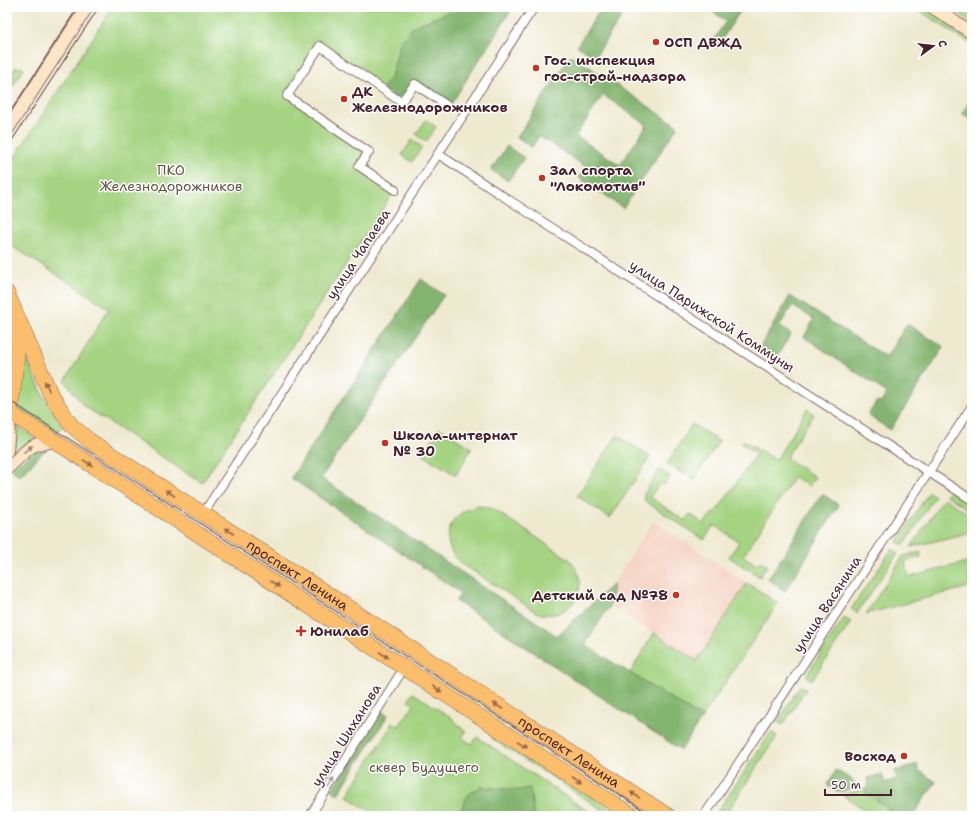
<svg xmlns="http://www.w3.org/2000/svg" width="979" height="823" font-family="'Shantell Sans',sans-serif">
<style>
.built{fill:#f5d3c2}
.green{fill:#a4d381;stroke:#777956}
.forest{fill:#83b56f;stroke:#666a4d;fill-rule:evenodd}
.lines{fill:none;stroke-linecap:round;stroke-linejoin:round}
.street-casing{stroke:#836664;stroke-width:10}
.secondary-casing{stroke:#836664;stroke-width:14}
.highway-casing{stroke:#836664;stroke-width:16}
.street{stroke:#fff;stroke-width:8}
.secondary{stroke:#fde5c5;stroke-width:12}
.highway{stroke:#fabe6d;stroke-width:15}
.tram{stroke:#4a1f2b;stroke-width:1}
.oneway{fill:#996749}
.oneway2{fill:#a48278}
.oneway3{fill:#ae9aa0}
.poi-dot{fill:#c8321e;stroke:#fff;stroke-width:1.5}
.labels{text-anchor:middle;stroke-width:3;stroke-linejoin:round;paint-order:stroke}
.poi-label{font-size:14px;font-weight:bold;fill:#4a1f2b;stroke:#fff;text-anchor:start}
.park-label{font-size:14px;fill:#655545;stroke:#fff}
.street-label{font-size:14px;fill:#4a1f2b;stroke:#fff}
</style>
<rect width="100%" height="100%" fill="#fff"/>
<filter id="ink" filterUnits="userSpaceOnUse"><feTurbulence type="fractalNoise" baseFrequency=".025" numOctaves="2"/><feDisplacementMap in="SourceGraphic" scale="8" xChannelSelector="R" yChannelSelector="G"/><feConvolveMatrix kernelMatrix="1 2 1 2 8 2 1 2 1" color-interpolation-filters="sRGB"/></filter>
<filter id="wash" filterUnits="userSpaceOnUse"><feTurbulence type="fractalNoise" baseFrequency=".012" numOctaves="4" result="noise"/><feDisplacementMap in="SourceGraphic" scale="16" xChannelSelector="R" yChannelSelector="G"/><feGaussianBlur stdDeviation="0.9" result="paint"/><feColorMatrix in="noise" values="0 0 0 0 0 0 0 0 0 0 0 0 0 0 0 0 0 1.4 0 .05"/><feComposite in="paint" operator="in"/></filter>
<g filter="url(#wash)">
<rect width="100%" height="100%" fill="#eee9cf"/>
<path class="built" d="M653,521L747,583L697,661L610,605L613,584Z"/>
<g class="green">
<path d="M113,7H513L415,84L401,102L320,46L287,95L369,152L359,166L395,190L202,483L84,406L65,381L109,308L7,243V169Z"/>
<path d="M914,7H925L972,38V45Z"/>
<path d="M957,7H962L972,13V22L955,11Z"/>
<path d="M16,67L24,68L7,95V81Z"/>
<path d="M426,120L436,127L426,142L416,134Z"/>
<path d="M412,140L422,147L412,162L402,155Z"/>
<path d="M25,355L44,397L63,426L56,433L18,409Z"/>
<path d="M807,409L814,414L786,458L815,477L809,486L794,477L743,556L757,565L760,561L767,565L760,577L729,557L739,542L714,525L704,540L645,501L644,494L659,470L670,476L664,485L660,483L650,497L685,521L690,514L704,524L712,513L714,514L719,507H720L756,454L741,443L744,441L776,460Z"/>
<path d="M692,424L719,441L694,480L667,464Z"/>
<path d="M17,426L38,440L14,458Z"/>
<path d="M439,428L472,448L456,475L423,455Z"/>
<path d="M617,435L650,457L610,518L577,496Z"/>
<path d="M950,490L972,504V512L946,495Z"/>
<path d="M929,492L935,496L904,545L897,542Z"/>
<path d="M944,498L972,516V532L911,547Z"/>
<path d="M480,506L493,509L569,559C579,569 583,583 577,596C571,609 557,617 542,614C535,613 527,606 521,602C505,592 490,582 475,572C468,568 460,564 455,557C438,535 454,509 480,506Z"/>
<path d="M892,549L898,553L857,613L851,609Z"/>
<path d="M920,552L921,557L905,561L909,577L972,561V586L866,614L903,556Z"/>
<path d="M747,583L778,603L702,718L630,673L654,633L697,661Z"/>
<path d="M844,618L851,622L812,680L806,676Z"/>
<path d="M800,686L806,689L783,725L777,722Z"/>
<path d="M413,693L452,718L460,727L466,732L462,738L472,744L477,737L595,816H377L347,796L393,723L399,726L414,705L408,700Z"/>
<path d="M771,732L777,736L726,814L715,815Z"/>
<path d="M499,737L622,816H612L491,738Z"/>
<path d="M921,772L936,782L912,816H874L843,795Z"/>
</g>
<g class="forest">
<path d="M450,7H513L449,107L415,84L401,102L382,89L391,77L401,40L414,26L449,12Z"/>
<path d="M602,7H628L595,57L577,46Z"/>
<path d="M706,7H743L716,48L711,44L726,21Z"/>
<path d="M571,55L678,126L623,208L579,178L586,167L539,136L532,147L517,137ZM603,95L647,125L620,165L576,136Z"/>
<path d="M971,99L972,100V120L962,113Z"/>
<path d="M507,146L524,158L508,181L491,170Z"/>
<path d="M421,279L444,295L321,478L557,636L613,584L610,605L585,645L702,718L681,750L456,601L461,593L291,478Z"/>
<path d="M790,296L886,357L907,324L944,347L890,430L868,415L877,401L881,403L887,393L804,337L814,319L792,306L779,326L791,334L775,359L759,349Z"/>
<path d="M42,445L48,449L47,450L44,451L20,476L13,471L14,466Z"/>
<path d="M822,494L839,505L785,591L768,579Z"/>
<path d="M381,711L388,715L338,794L331,790Z"/>
<path d="M917,764L919,772H921L936,782L912,816H898L865,792L868,785L867,778L882,774L885,783L897,779L895,771Z"/>
<path d="M836,770L853,780L855,787L838,793L827,785Z"/>
<path d="M481,787L518,790L530,788L534,816H459C461,810 465,800 468,795C471,791 477,790 481,787Z"/>
</g>
</g>
<g filter="url(#ink)">
<g class="lines">
<g class="street-casing">
<g id="street">
<path d="M438,154L972,500"/>
<path d="M395,190L359,166L369,152L287,96L320,46L401,102L415,84L449,107"/>
<path d="M203,514L534,7"/>
<path d="M310,816L404,668"/>
<path d="M704,816L890,531L972,406"/>
</g>
</g>
<g class="secondary-casing">
<g id="secondary">
<path d="M932,7L972,33"/>
<path d="M7,130L87,7"/>
<path d="M7,451L10,413"/>
<path d="M7,469C24,453 30,441 55,442"/>
</g>
</g>
<g class="highway-casing">
<g id="highway">
<path id="s1" d="M7,293L51,395L71,425L90,441L309,582L668,816"/>
<path d="M7,411L59,444L633,816"/>
<path d="M10,413L18,346L16,325"/>
</g>
</g>
<use href="#street" class="street"/>
<use href="#secondary" class="secondary"/>
<use href="#highway" class="highway"/>
<g class="tram">
<path d="M7,117L78,7"/>
<path d="M7,148L99,7"/>
<path d="M7,399L198,522L652,816"/>
</g>
</g>
<defs><path id="oneway-solid" d="M-6-.8H1V-3.2L6.5 0L1 3.2V.8H-6Z"/></defs>
<g class="oneway">
<use href="#oneway-solid" transform="translate(47 386) rotate(-114)"/>
<use href="#oneway-solid" transform="translate(88 463) rotate(33)"/>
<use href="#oneway-solid" transform="translate(170 493) rotate(-147)"/>
<use href="#oneway-solid" transform="translate(229 531) rotate(-147)"/>
<use href="#oneway-solid" transform="translate(275 584) rotate(33)"/>
<use href="#oneway-solid" transform="translate(384 655) rotate(33)"/>
<use href="#oneway-solid" transform="translate(437 689) rotate(33)"/>
<use href="#oneway-solid" transform="translate(498 706) rotate(-147)"/>
<use href="#oneway-solid" transform="translate(522 744) rotate(33)"/>
<use href="#oneway-solid" transform="translate(577 780) rotate(33)"/>
<use href="#oneway-solid" transform="translate(635 795) rotate(-147)"/>
</g>
<use class="oneway2" href="#oneway-solid" transform="translate(28 449) rotate(-38)"/>
<use class="oneway3" href="#oneway-solid" transform="translate(331 783) rotate(-58)"/>
</g>
<g class="poi-dot">
<circle cx="656" cy="42" r="4"/>
<circle cx="536" cy="68" r="4"/>
<circle cx="344" cy="99" r="4"/>
<circle cx="542" cy="178" r="4"/>
<circle cx="385" cy="443" r="4"/>
<circle cx="676" cy="595" r="4"/>
<path d="M299 625h4v4h4v4h-4v4h-4v-4h-4v-4h4z"/>
<circle cx="904" cy="756" r="4"/>
</g>
<g class="labels">
<g class="poi-label">
<text x="664" y="47">ОСП ДВЖД</text>
<text x="544" y="65">Гос. инспекция<tspan x="544" dy="16">гос-строй-надзора</tspan></text>
<text x="352" y="96">ДК<tspan x="352" dy="16">Железнодорожников</tspan></text>
<text x="550" y="175">Зал спорта<tspan x="550" dy="16">"Локомотив"</tspan></text>
<text x="393" y="440">Школа-интернат<tspan x="393" dy="16">№ 30</tspan></text>
<text x="668" y="600" text-anchor="end">Детский сад №78</text>
<text x="310" y="636">Юнилаб</text>
<text x="896" y="761" text-anchor="end">Восход</text>
</g>
<g class="park-label">
<text x="171" y="175">ПКО<tspan x="171" dy="16">Железнодорожников</tspan></text>
<text x="424" y="772">сквер Будущего</text>
</g>
<g class="street-label">
<text transform="translate(358 254) rotate(-57)" y="5">улица Чапаева</text>
<text transform="translate(712 316) rotate(33)" y="5">улица Парижской Коммуны</text>
<text dy="5" stroke="none"><textPath href="#s1" startOffset="419">проспект Ленина</textPath></text>
<text transform="translate(827 604) rotate(-57)" y="5">улица Васянина</text>
<text transform="translate(346 735) rotate(-58)" y="5">улица Шиханова</text>
<text dy="5" stroke="none"><textPath href="#s1" startOffset="743">проспект Ленина</textPath></text>
</g>
</g>
<rect width="979" height="823" fill="none" stroke="#fff" stroke-width="24"/>
<g transform="translate(933 46) rotate(75)" stroke="#ffffff" stroke-width="3" paint-order="stroke">
<path d="M0-3L7 15L0 10L-7 15Z" fill="#4a1f2b"/>
<text y="-6" font-size="11" font-weight="bold" text-anchor="middle" fill="#4a1f2b">С</text>
</g>
<path d="M825 789v6h66v-6" fill="none" stroke="#4a1f2b" stroke-width="2"/>
<text x="831" y="789" font-size="12" fill="#4a1f2b" stroke="#ffffff" stroke-width="3" paint-order="stroke">50 m</text>
</svg>
